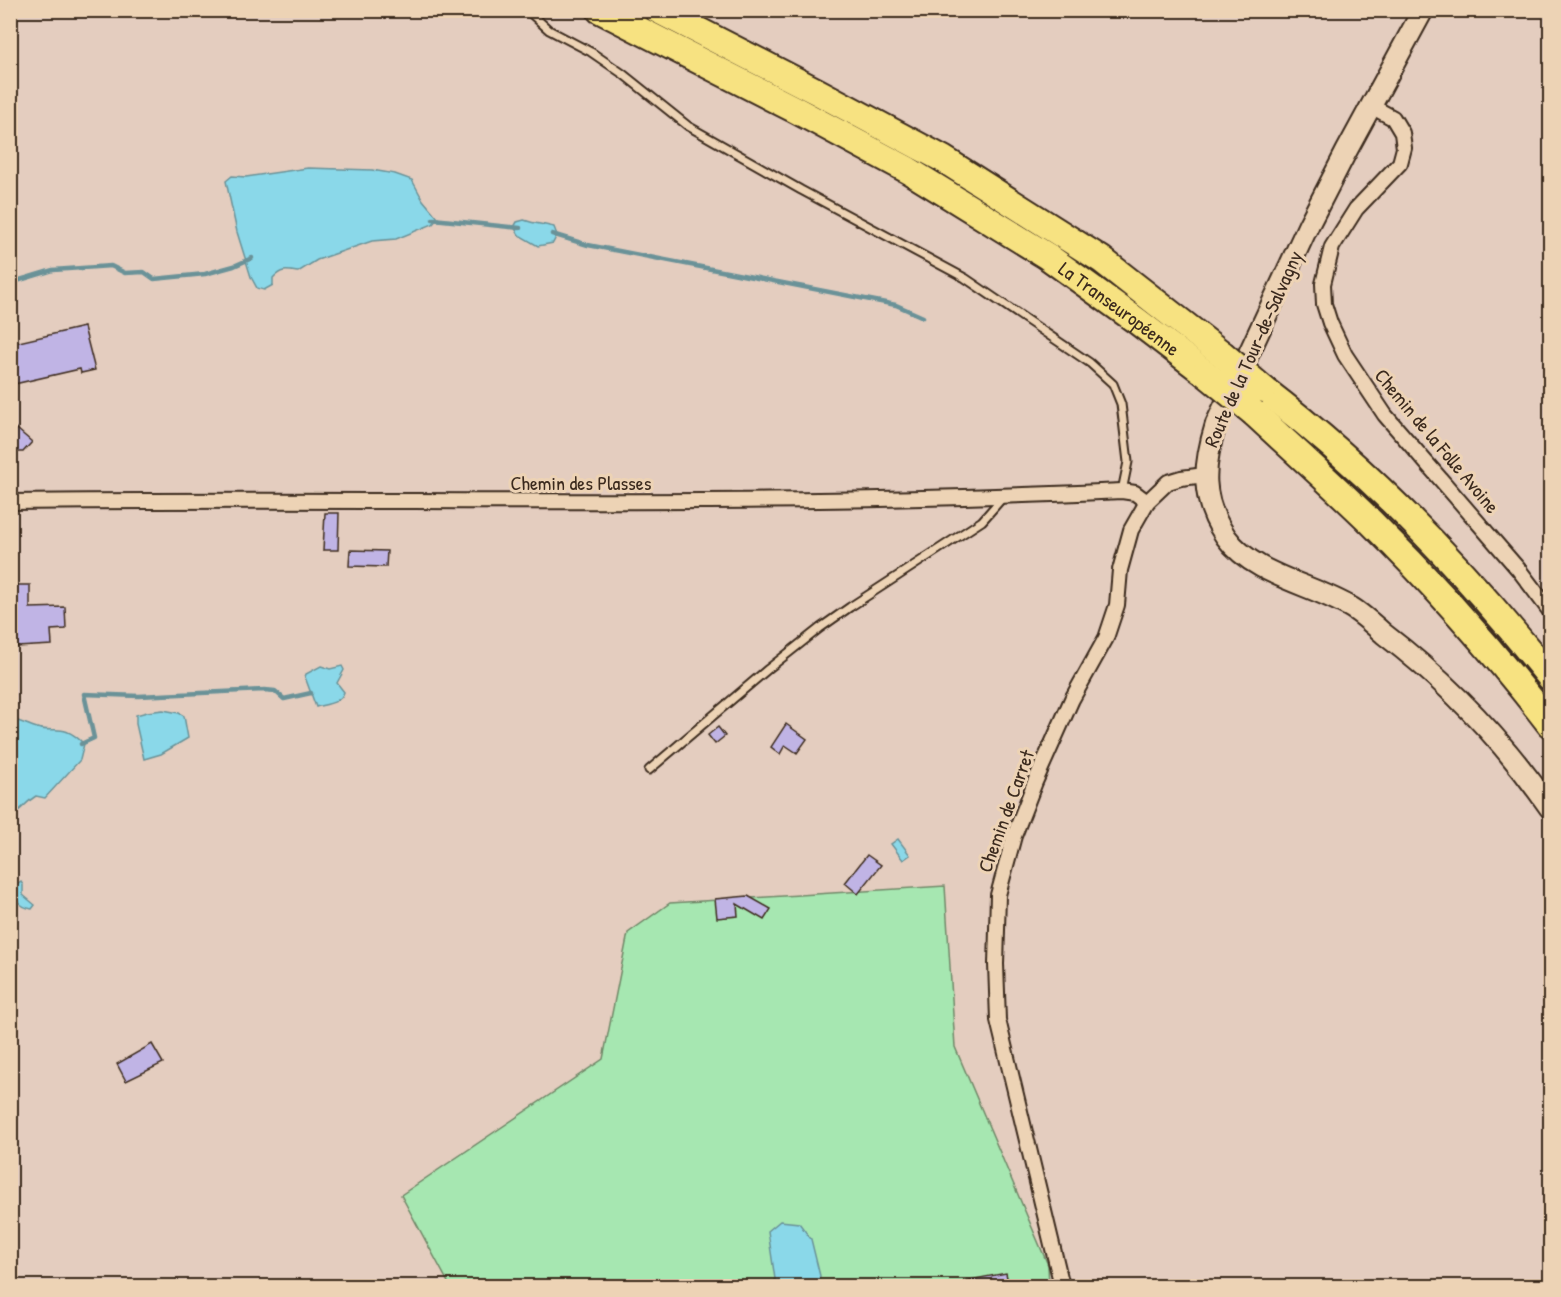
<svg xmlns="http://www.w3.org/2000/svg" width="1561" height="1297" font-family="'Patrick Hand',sans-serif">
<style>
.green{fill:#a6e7b1;stroke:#708868;stroke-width:1.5}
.water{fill:#8ad8e9;stroke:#6a9298;stroke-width:1.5}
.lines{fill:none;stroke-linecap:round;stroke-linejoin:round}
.stream{stroke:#6a9298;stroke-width:4.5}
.building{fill:#c0b4e5;stroke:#3b2a1e;stroke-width:1.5}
.lane-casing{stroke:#3b2a1e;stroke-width:11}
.street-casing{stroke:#3b2a1e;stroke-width:18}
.secondary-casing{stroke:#3b2a1e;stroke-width:24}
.highway-casing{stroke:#3b2a1e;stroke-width:30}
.lane{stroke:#edd3b5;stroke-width:7}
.street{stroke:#edd3b5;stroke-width:14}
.secondary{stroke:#edd3b5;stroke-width:20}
.highway{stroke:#f7e281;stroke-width:26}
.highway-bridge-casing{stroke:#3b2a1e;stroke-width:30;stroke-linecap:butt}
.highway-bridge{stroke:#f7e281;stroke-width:26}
.labels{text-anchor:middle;stroke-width:6;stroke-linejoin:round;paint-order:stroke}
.street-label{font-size:20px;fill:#3b2a1e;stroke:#edd3b5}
</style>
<rect width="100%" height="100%" fill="#e4cdbf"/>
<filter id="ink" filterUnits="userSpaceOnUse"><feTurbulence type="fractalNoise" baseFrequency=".0167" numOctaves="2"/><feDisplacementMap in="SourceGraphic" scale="12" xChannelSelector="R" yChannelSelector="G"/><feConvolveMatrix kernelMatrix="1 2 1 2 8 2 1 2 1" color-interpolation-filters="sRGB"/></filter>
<g filter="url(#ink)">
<path class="green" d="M945,886L955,1047L1048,1265L1049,1286H450L401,1195L603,1059L628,933L670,903Z"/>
<g class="water">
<path d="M308,168L372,170L395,174L412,180L423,200L438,218L433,224L396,239L372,241L317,260L298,272C286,270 281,269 273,278V285L264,290L257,288L251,277L237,232L226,181L232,176L246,177Z"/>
<path d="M524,220C535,224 544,224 554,227L557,235L553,243L538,246L519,235L514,227L517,222Z"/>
<path d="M321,666L330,669L342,666L344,670L337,683L344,692C341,703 327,704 316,707L305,677L306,674Z"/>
<path d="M163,710L179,713L184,716L188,738L161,754L144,759L136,724V715L147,712Z"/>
<path d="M11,719C19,721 26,724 34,727C55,735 62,721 84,744L80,760L45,798L36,796C26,802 21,811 11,816Z"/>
<path d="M898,839L910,855L903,860L891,844Z"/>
<path d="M21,882L23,885V895L35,905L32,909C19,907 12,898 16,885Z"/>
<path d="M780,1221L799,1223L811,1239L820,1276L818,1286H776L768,1231Z"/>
</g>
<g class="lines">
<g class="stream">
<path d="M433,219L520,228"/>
<path d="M552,234L588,245L896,305L923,317"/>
<path d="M10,283L53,270L111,266L125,273L144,272L154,279L205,274L234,266L252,258"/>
<path d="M81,744L94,738L84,694L139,696L265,690L275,691L284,699L311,693"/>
</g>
</g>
<g class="building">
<path d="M84,327L95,370L81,373L80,369L10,385V344Z"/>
<path d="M10,423L32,442L23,452H10Z"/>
<path d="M325,513H339L338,550H323Z"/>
<path d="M350,550L387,551L386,567L349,566Z"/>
<path d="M15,585H30V608L65,607L66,629L51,630L52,645L17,647Z"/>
<path d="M786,724L807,739L797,753L785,745L780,754L771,747Z"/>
<path d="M718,727L725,736L715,744L708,735Z"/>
<path d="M867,855L881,865L858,894L845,883Z"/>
<path d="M748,896L771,909L764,920L737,904L738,916L717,918L715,899Z"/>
<path d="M152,1044L163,1063L126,1081L117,1064Z"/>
<path d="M1006,1273L1009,1287H965L964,1281Z"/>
</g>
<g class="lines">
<g class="lane-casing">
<g id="lane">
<path d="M527,10L549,30L591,52L623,74L688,126L801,190L965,278L1090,363L1113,384L1121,404L1128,462L1122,491"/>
<path d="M649,770L768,669L820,628L850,607L982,521L1004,496"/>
</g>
</g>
<g class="street-casing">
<g id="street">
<path d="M1371,106L1393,118L1402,133L1404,148L1400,163L1356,209L1332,247L1323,284L1324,304L1330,323L1345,355L1385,415L1519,570L1550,611"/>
<path d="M10,502C381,497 752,509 1122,491L1135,493L1147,502"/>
<path d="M1062,1286L998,1020L996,964L998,895L1014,836L1035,782L1072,699L1106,638L1117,605L1120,570L1131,530L1147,502L1168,482L1181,478L1205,475"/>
</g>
</g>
<g class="secondary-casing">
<path id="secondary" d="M1423,10L1346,152L1309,224L1216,424C1203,466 1200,499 1226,537C1254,576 1313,584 1352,608C1363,615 1374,625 1384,634C1447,682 1505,743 1550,808"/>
</g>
<g class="highway-casing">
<g id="highway">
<path id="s1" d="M600,10L794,109L908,170L1047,256L1137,321L1205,373"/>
<path d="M658,10L818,92L943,159L1102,260L1222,354"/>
<path d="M1263,389C1370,471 1466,571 1550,677"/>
<path d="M1254,413C1293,449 1333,485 1371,522C1435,585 1495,653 1550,724"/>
</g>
</g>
<use href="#lane" class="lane"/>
<use href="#street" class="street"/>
<use href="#secondary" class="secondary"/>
<use href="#highway" class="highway"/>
<g class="highway-bridge-casing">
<g id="highway-bridge">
<path d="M1222,354L1263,389"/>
<path d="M1205,373L1254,413"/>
</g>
</g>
<use href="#highway-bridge" class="highway-bridge"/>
</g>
</g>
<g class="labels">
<g class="street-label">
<text dy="7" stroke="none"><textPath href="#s1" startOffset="600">La Transeuropéenne</textPath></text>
<text transform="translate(1253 349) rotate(-66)" y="7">Route de la Tour-de-Salvagny</text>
<text transform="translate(1437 441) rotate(50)" y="7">Chemin de la Folle Avoine</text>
<text x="581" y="490">Chemin des Plasses</text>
<text transform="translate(1006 811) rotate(-70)" y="7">Chemin de Carret</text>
</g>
</g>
<rect width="1561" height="1297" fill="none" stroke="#edd3b5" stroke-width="36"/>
<rect x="18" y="18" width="1525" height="1261" fill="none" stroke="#3b2a1e" stroke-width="2" filter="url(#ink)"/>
</svg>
